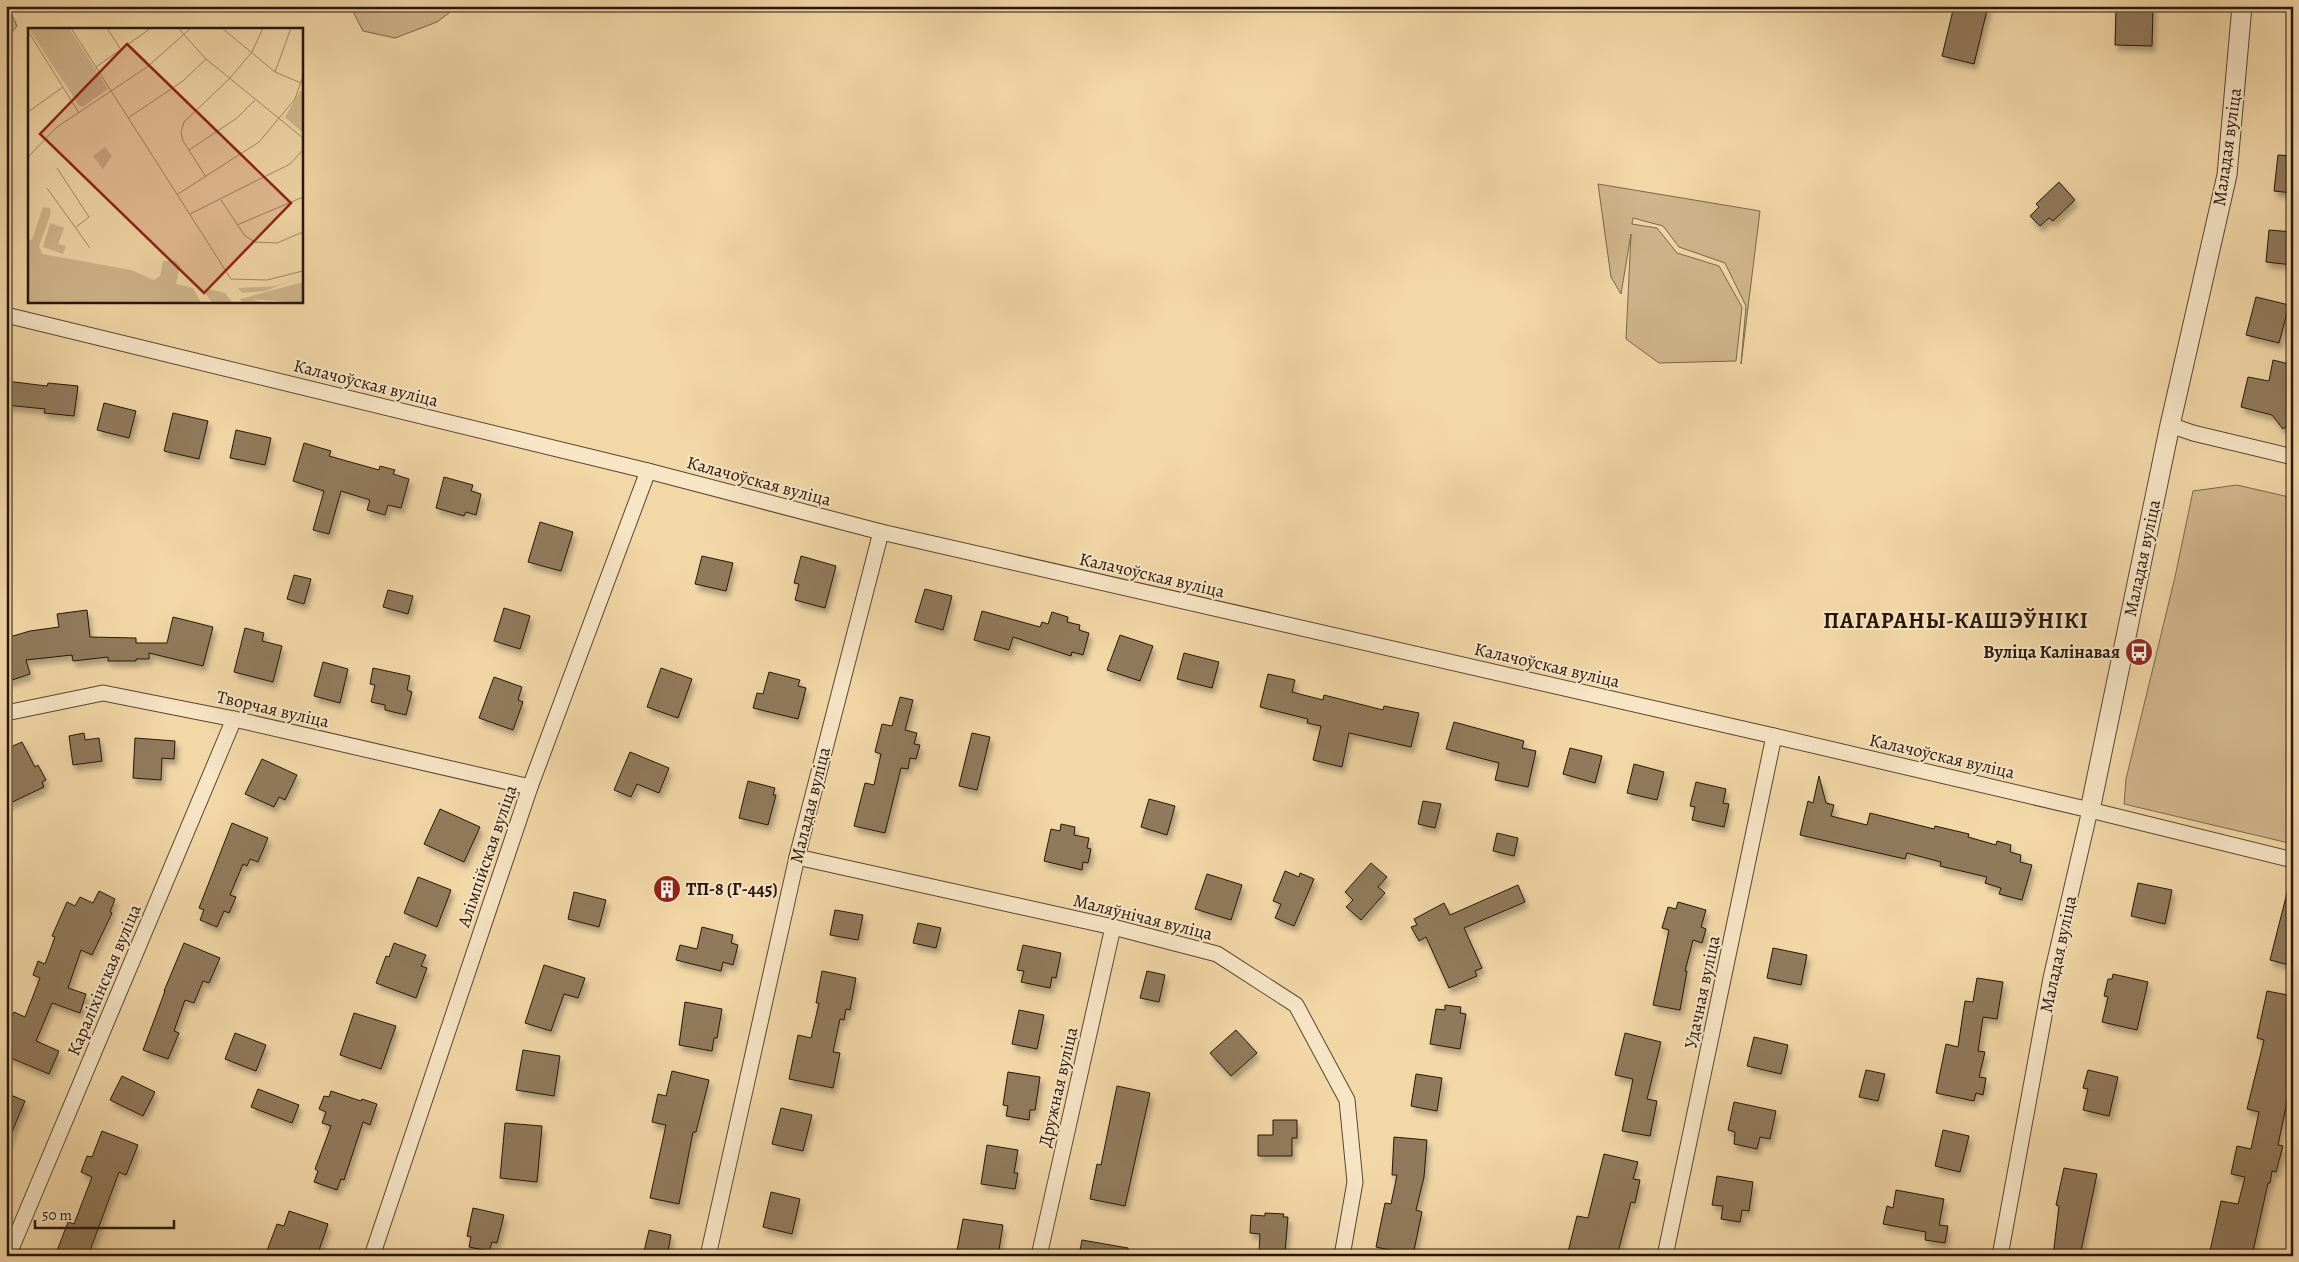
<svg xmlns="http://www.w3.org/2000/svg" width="2299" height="1262" font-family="Alegreya,serif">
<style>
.green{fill:#d0b68c;stroke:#7c664a}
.building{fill:#917a5b;stroke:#281509;filter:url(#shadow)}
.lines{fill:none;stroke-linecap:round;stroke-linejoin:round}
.minor-casing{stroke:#5a4630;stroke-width:17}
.tertiary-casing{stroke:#5a4630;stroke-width:21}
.minor{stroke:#f7e5c6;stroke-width:15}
.tertiary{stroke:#f7e5c6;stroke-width:19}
.labels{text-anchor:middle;stroke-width:4;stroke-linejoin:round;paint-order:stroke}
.street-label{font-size:18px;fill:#281509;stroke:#f7e5c6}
.poi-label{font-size:18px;font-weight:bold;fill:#281509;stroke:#f7e5c6;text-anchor:end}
.district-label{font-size:22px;font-weight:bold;letter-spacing:1px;fill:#281509;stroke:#f7e5c6}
.inset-road{fill:none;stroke:#a18968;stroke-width:1}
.view{fill:#8f2418;fill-opacity:0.15;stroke:#8f2418;stroke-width:2.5}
.inset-edge{fill:none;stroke:#281509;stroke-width:2.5}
</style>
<defs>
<filter id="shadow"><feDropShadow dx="3" dy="5.5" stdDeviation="2.5" flood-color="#0004"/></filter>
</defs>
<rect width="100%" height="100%" fill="#f2d7a7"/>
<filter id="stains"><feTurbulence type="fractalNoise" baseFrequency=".004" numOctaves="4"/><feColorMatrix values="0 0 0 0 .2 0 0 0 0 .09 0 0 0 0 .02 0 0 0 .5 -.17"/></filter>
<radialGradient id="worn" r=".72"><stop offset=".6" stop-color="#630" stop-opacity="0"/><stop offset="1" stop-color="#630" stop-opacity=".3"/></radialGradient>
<g class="green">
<path d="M350,6H458L437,22L395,38L363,31Z"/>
<path d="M6,9L10,11L17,26L6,40Z"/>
<path d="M1598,184L1760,211L1741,364L1746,306L1725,263L1679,247L1663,226L1633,218L1632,224L1657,228L1677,253L1719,266L1742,307L1736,361L1659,363L1626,339L1631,234L1621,294L1611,277Z"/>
<path d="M2237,485L2293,498V844L2124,804L2126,779L2175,577L2193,491Z"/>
</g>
<g class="building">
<path d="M1954,6H1988L1974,64L1942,56Z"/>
<path d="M2116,6H2153L2152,46L2115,45Z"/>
<path d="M2278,155L2293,156V193L2274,191Z"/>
<path d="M2059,182L2075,200L2053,221L2049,218L2040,226L2030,216L2039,207L2036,204Z"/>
<path d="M2269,230L2293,232V265L2266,262Z"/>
<path d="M2256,297L2289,305L2279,343L2246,335Z"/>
<path d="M2273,360L2293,365V422L2283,429L2272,415L2241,407L2248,377L2269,381Z"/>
<path d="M6,381L47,386L48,383L78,386L74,416L44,413L45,409L6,405Z"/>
<path d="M104,403L136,411L129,438L97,430Z"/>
<path d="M173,413L208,421L199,459L164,451Z"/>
<path d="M236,430L271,438L265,465L230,458Z"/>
<path d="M304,443L331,451L329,456L379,470L380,466L395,470L393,474L409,479L401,508L388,505L385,515L367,510L370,500L341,491L329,534L313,530L324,491L293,481Z"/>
<path d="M444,477L473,485L471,491L481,494L476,515L466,512L464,516L436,508Z"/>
<path d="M540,522L573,532L561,571L528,562Z"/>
<path d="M702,556L733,563L726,591L695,584Z"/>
<path d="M801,556L836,566L825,608L795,600L799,584L794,583Z"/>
<path d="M294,575L311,579L304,604L287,599Z"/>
<path d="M925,589L952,596L943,630L915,622Z"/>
<path d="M388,590L413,596L408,614L383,607Z"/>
<path d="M504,608L530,616L520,649L494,641Z"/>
<path d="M87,610L90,637L136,638V643H167L173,617L213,627L203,666L149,653V659H136V661H108V657L73,661L72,655L26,660L30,674L6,682V638L30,631L59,627L57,614Z"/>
<path d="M982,611L1040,627L1042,622L1048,624L1052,612L1068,617L1067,622L1080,625L1079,630L1089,633L1083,655L1072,652L1071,656L1013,637L1009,650L974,640Z"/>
<path d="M245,628L264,633L262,641L282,646L273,682L234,672Z"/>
<path d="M1120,635L1153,646L1140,681L1107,670Z"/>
<path d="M1184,653L1219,662L1212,688L1177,679Z"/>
<path d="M323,662L348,669L340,703L314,696Z"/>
<path d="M373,668L410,676L407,690L412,692L406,715L385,710V705L371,702L375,685L370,684Z"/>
<path d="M661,668L692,679L678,718L647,707Z"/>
<path d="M769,672L800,680L798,686L806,688L798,719L753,708L757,693L763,694Z"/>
<path d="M1268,674L1295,680L1292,692L1323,700L1324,695L1383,710L1384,706L1419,713L1411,747L1349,733L1342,767L1313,760L1321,726L1307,723L1308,719L1260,707Z"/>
<path d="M494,677L522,687L518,700L523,702L513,730L479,718Z"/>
<path d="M900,697L913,700L905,730L917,733L914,744L920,745L916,759L910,758L908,769L901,768L885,833L854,826L865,783L874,785L881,754L875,752L882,724L892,726Z"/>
<path d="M1454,722L1524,741L1522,748L1536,751L1528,787L1495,780L1499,763L1446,749Z"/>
<path d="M84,733L85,740L99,738L102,761L73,765L69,736Z"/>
<path d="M972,733L990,737L977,790L959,786Z"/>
<path d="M135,738L175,741L174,759L162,758L161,780L133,778Z"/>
<path d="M22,742L35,767L38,765L46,780L42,782L44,787L6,805V749Z"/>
<path d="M1570,748L1602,756L1595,783L1563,774Z"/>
<path d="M630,752L669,768L659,793L637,784L631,797L614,790Z"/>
<path d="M262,759L297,775L285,800L279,797L274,807L245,794Z"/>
<path d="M1634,764L1664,772L1657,800L1627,793Z"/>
<path d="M1819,776L1826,803L1834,805L1831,816L1867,825L1870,813L1934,829L1935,826L1969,834L1968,837L1996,845L1997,841L2011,845L2010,852L2021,855L2020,862L2032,865L2022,900L1999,894L2001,888L1985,883L1987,877L1940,866L1941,862L1907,853L1905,859L1800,835L1808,801L1813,803Z"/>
<path d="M748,781L775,788L773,795H776L768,825L739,818Z"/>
<path d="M1696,782L1726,789L1723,803L1729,804L1724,827L1692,820L1695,807L1690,806Z"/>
<path d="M1149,799L1175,806L1167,835L1141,827Z"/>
<path d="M1423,801L1441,804L1435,828L1418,824Z"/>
<path d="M440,809L480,827L464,862L424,844Z"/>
<path d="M232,823L268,838L258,862L250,859L247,866L243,864L230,895L236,897L229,913L224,911L217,927L200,920L204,910L199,908Z"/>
<path d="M1061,824L1075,827L1074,835L1089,838L1087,848L1091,849L1088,863L1083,862L1082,870L1044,861L1051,829L1060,831Z"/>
<path d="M1497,833L1518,838L1514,856L1493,851Z"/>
<path d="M1371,863L1387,877L1378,887L1385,893L1361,920L1346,907L1353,900L1345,892Z"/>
<path d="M1285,871L1299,877L1300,873L1314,879L1294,926L1275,918L1281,904L1273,901Z"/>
<path d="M1207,874L1242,885L1231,920L1195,909Z"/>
<path d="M418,877L451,890L437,927L404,913Z"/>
<path d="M2138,883L2172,890L2165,924L2131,916Z"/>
<path d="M1518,885L1525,902L1464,928L1482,968L1475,971L1477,976L1449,988L1426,937L1419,941L1411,927L1417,925L1414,919L1444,903L1450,915Z"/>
<path d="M2288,889L2293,890V966L2270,960Z"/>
<path d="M99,891L115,899L110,912L112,913L92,955L81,950L68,988L86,994L80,1013L52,1003L36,1041L59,1051L49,1074L6,1056V1029L14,1012L25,1017L40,978L33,975L38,961L45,964L55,937L52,936L67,902L75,906L80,897L93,903Z"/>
<path d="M574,892L606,900L599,927L568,919Z"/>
<path d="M1678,902L1706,910L1701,927L1706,929L1702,943L1693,940L1685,971H1687L1680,1010L1653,1005L1669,930L1662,928L1668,907L1676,909Z"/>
<path d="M835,910L863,915L858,940L830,935Z"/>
<path d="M918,923L941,928L936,948L913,943Z"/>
<path d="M702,927L733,935L731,943L738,945L733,965L723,962L721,971L676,960L680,945L697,949Z"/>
<path d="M184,943L220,958L209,983L203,981L194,1003L185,1000L174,1031L179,1033L168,1059L143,1050L165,991H164Z"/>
<path d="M394,943L426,955L421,966L427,968L416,998L376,983L386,956L389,957Z"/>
<path d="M1023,945L1061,953L1056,978L1052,977L1050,988L1021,982L1024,971L1017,970Z"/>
<path d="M1773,948L1807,955L1801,985L1767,978Z"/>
<path d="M544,965L585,978L578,998L564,994L551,1031L525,1023Z"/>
<path d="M822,971L856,978L850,1010L846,1009L844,1020L840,1019L833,1052L840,1053L833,1088L789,1079L798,1035L811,1038L819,1003H816Z"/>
<path d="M1147,971L1165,975L1159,1002L1140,998Z"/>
<path d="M2113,974L2148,982L2137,1030L2102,1022L2108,997L2104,996L2108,979H2112Z"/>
<path d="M1977,978L2003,982L1997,1019L1983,1017L1978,1051L1985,1052L1979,1077L1986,1078L1983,1095L1976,1093L1974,1101L1936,1093L1946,1044L1958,1047L1965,1001L1973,1002Z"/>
<path d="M2267,991L2293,996V1073L2278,1145L2283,1146L2276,1172L2272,1171L2270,1183H2268L2252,1256H2234L2210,1251L2221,1201L2238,1204L2245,1177L2231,1174L2237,1146L2251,1149L2259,1112L2247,1109L2264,1040L2257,1038Z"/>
<path d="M685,1002L722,1009L717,1038H714L712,1051L679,1045Z"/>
<path d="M1445,1005L1461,1007L1460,1013L1466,1014L1460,1049L1430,1044L1436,1009L1445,1010Z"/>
<path d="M1019,1010L1044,1015L1037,1049L1012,1044Z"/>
<path d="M354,1013L396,1026L381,1069L340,1055Z"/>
<path d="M1236,1030L1257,1053L1231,1076L1210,1053Z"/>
<path d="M235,1033L266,1045L256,1071L225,1059Z"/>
<path d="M1625,1033L1661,1042L1647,1099L1657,1101L1650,1136L1622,1131L1633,1079L1615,1075Z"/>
<path d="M1754,1037L1788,1045L1781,1074L1747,1066Z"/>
<path d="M523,1050L560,1056L554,1096L516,1090Z"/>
<path d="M1866,1070L1885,1074L1878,1101L1859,1097Z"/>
<path d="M2088,1070L2118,1077L2109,1116L2083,1110L2088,1089L2083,1088Z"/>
<path d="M672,1071L709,1080L696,1132H693L679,1204L650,1198L666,1125L652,1122L658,1094L666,1096Z"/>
<path d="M1008,1072L1040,1077L1035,1110H1030L1029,1120L1006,1116L1008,1106L1003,1105Z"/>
<path d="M1416,1074L1442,1078L1437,1111L1411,1106Z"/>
<path d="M122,1076L155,1092L143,1116L110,1100Z"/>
<path d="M1117,1086L1150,1093L1125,1206L1090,1199L1097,1164L1101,1165Z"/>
<path d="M258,1089L299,1105L292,1123L251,1107Z"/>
<path d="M331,1091L361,1101L362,1099L377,1104L370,1125L363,1122L344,1180L341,1179L337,1190L314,1182L318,1171L315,1169L331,1126L322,1123L326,1112L319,1109L324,1096L329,1097Z"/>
<path d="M6,1093L25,1101L6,1146Z"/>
<path d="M1734,1102L1776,1111L1770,1139L1760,1137L1757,1149L1734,1144L1735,1132L1728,1130Z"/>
<path d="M781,1108L812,1115L803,1151L772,1144Z"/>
<path d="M1273,1120H1297V1138H1292V1156H1258V1135H1273Z"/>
<path d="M505,1123L542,1126L537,1182L500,1178Z"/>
<path d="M1943,1130L1969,1136L1960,1172L1935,1166Z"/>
<path d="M102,1131L138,1145L126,1175L119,1172L88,1256H55L68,1222L74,1224L92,1177L81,1172L87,1156L92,1157Z"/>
<path d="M1394,1137L1427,1140L1424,1177L1416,1210L1422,1212L1413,1255L1376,1247L1385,1203L1391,1204L1397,1175H1392Z"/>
<path d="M987,1145L1018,1150L1014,1173H1018L1015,1189L981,1184Z"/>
<path d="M1604,1154L1638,1162L1633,1179L1640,1180L1635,1203L1631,1202L1617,1256H1567L1577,1216L1588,1218Z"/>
<path d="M2064,1168L2097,1174L2080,1256H2053L2059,1206L2056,1205Z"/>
<path d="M1717,1176L1753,1182L1749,1211L1742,1210L1740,1222L1721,1219L1723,1206L1712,1205Z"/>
<path d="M1896,1190L1944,1199L1939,1225L1948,1226L1945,1243L1925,1240L1926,1232L1883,1224L1887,1206L1893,1208Z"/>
<path d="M771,1192L800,1199L792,1234L763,1227Z"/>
<path d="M473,1208L504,1215L497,1243L492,1242L489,1251L469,1247L471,1237L467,1236Z"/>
<path d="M289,1211L328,1224L317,1256H265L277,1224L284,1226Z"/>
<path d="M1265,1213L1284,1214L1283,1217H1288L1285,1252L1259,1251L1260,1234L1250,1233L1251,1215L1265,1216Z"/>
<path d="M963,1219L1003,1225L998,1256H956Z"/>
<path d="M649,1230L671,1235L667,1256H643Z"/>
<path d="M1082,1240L1128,1248V1256H1079Z"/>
</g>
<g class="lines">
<g class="minor-casing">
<g id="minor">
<path d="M6,315L648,471L881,532L1774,736L2090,810L2293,860"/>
<path d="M2170,425L2193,433L2293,457"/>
<path d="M6,713L103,693L234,719L530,787"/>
<path d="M797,857L1113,927L1217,954L1296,1005L1347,1100L1355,1182L1342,1256"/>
<path d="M8,1256L234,719"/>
<path d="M372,1256L530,787L648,471"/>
<path d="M708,1256L797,857L881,532"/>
<path d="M1039,1256L1113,927"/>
<path d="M1665,1256L1774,736"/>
<path d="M2000,1256L2051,978L2090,810"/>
</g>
</g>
<g class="tertiary-casing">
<path id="tertiary" d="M2090,810L2170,425L2227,175L2242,6"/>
</g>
<use href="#minor" class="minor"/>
<use href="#tertiary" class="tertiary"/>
</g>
<defs>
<g id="bus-disc" transform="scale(1.4375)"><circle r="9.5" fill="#8f2418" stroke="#f7e5c6"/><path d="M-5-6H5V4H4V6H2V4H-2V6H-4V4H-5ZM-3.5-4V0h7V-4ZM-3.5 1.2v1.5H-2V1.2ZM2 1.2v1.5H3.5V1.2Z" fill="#fff"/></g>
<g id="building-disc" transform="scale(1.4375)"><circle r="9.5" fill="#8f2418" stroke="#f7e5c6"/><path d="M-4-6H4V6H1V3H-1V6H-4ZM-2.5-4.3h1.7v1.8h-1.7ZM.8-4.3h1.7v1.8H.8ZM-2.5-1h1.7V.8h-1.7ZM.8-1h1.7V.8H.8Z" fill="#fff"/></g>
</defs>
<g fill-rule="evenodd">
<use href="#bus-disc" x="2139" y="652"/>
<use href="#building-disc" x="667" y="889"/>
</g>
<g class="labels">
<g class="street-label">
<text transform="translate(2227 147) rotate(-82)" y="6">Маладая вуліца</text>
<text transform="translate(366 383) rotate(14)" y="6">Калачоўская вуліца</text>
<text transform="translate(759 481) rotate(15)" y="6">Калачоўская вуліца</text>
<text transform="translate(2142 558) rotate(-78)" y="6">Маладая вуліца</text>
<text transform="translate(1152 575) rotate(13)" y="6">Калачоўская вуліца</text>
<text transform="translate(1547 665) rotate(13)" y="6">Калачоўская вуліца</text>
<text transform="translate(273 709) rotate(13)" y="6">Творчая вуліца</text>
<text transform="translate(1942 756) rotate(13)" y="6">Калачоўская вуліца</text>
<text transform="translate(810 805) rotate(-76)" y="6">Маладая вуліца</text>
<text transform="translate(487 856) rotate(-71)" y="6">Алімпійская вуліца</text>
<text transform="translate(1143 917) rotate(14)" y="6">Маляўнічая вуліца</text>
<text transform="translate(2058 954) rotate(-78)" y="6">Маладая вуліца</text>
<text transform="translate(104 980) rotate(-67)" y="6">Караліхінская вуліца</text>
<text transform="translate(1702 992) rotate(-78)" y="6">Удачная вуліца</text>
<text transform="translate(1058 1087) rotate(-77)" y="6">Дружная вуліца</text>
</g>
<g class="poi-label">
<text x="2120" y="658">Вуліца Калінавая</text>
<text x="686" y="895" text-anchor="start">ТП-8 (Г-445)</text>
</g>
<g class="district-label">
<text x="1956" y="628">ПАГАРАНЫ-КАШЭЎНІКІ</text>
</g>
</g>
<g transform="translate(28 28)">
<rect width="275" height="275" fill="#f2d7a7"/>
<path d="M0,0H41L80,61L54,79L50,76ZM272,63H275V105L257,89ZM77,119L84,128L75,141L65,128ZM15,179L22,180L23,185L11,218L14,226L103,242L126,252L132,248L135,233H147L152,237L148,256L165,260L173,275H0V211L4,212ZM22,195L36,200L30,216L38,218L35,226L15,219ZM269,250L238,263L214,265L210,260L248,258ZM275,254V275L223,271L236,275H215L212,271ZM180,261L197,265L205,275H184L176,263Z" fill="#d0b68c"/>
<path class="inset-road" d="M43,0L203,251L239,252L275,243M79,0L93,22M150,0L178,31L275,110M194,0L247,44L273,55M0,3L51,85M68,39L123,0M247,44L263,0M0,84L35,59M100,90L155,53L178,31M161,122L209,90L227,72M0,129L29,99L119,39L163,0M29,140L61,189L48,199M178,149L155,113L153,104L156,94L202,50L224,24L235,0M19,160L62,220M150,166L231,114L267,71L275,48M193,172L217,208L227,214L249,215L275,204M162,186L262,136L275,122M209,197L275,169"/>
<path class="view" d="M99,16L263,175L176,265L12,106Z"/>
<rect width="275" height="275" class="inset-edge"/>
</g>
<rect width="2299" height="1262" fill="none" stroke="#f2d7a7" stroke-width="25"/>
<rect x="8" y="8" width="2284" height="1247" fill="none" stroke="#281509" stroke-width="2.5"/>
<rect x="12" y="12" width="2274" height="1237" fill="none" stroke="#281509"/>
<path d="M35 1220v8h139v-8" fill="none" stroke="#281509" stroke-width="2.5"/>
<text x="42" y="1220" font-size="15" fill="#281509" stroke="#f7e5c6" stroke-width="4" paint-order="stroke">50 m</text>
<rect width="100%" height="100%" filter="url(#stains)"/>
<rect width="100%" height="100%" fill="url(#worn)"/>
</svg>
